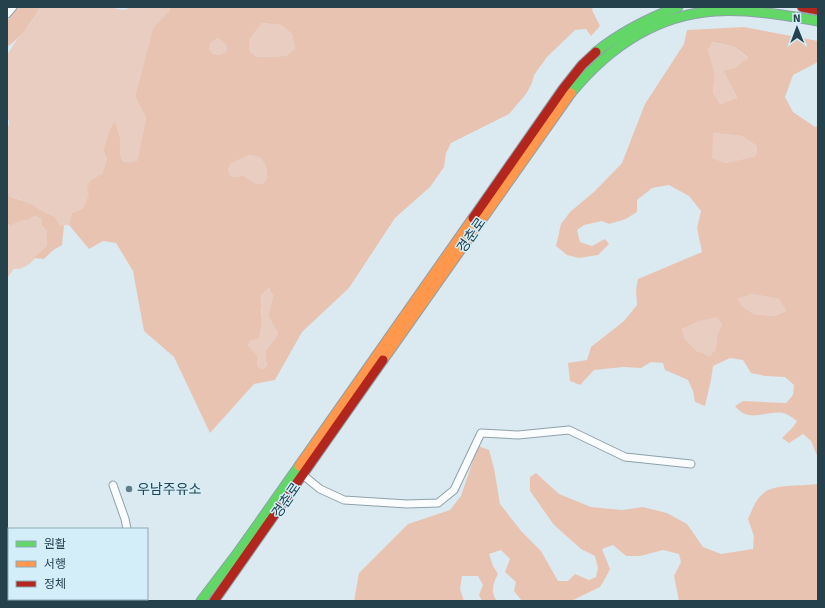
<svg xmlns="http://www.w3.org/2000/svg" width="825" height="608" font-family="Signika,'Noto Sans KR',sans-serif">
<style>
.green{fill:#e9cdc1}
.forest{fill:#e9c3b2;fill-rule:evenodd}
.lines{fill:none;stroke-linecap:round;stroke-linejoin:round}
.street-casing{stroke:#8da1aa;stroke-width:9}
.fast-casing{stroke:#8da1aa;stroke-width:11}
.slow-casing{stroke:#8da1aa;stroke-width:11}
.jam-casing{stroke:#8da1aa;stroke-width:11}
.street{stroke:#fafcfd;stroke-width:7}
.fast{stroke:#63d668;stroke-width:9}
.slow{stroke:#ff974d;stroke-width:9}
.jam{stroke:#b3261e;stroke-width:9}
.poi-dot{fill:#647c86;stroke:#d3eef9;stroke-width:1.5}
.labels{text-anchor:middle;stroke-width:3;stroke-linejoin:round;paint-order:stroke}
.street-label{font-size:14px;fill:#24414c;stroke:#d3eef9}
.poi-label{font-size:14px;fill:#24414c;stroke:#d3eef9;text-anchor:start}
</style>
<rect width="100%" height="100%" fill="#dbeaf1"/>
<g class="green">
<path d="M40,7H109L123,10L133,7H169L170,10L153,28L135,96L146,118L137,161L123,162L120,154V139L106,143L103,150L107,159L102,174L83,208L72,213L69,225L60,226L55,217L39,209L32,204L10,196L7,198V127L9,125V120L7,119V55L16,41L30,24Z"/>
<path d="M262,23L281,25L292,34L295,48L286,56L257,57L249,50V40Z"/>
<path d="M218,38L226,43L227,51L220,55L213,54L209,49L211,43Z"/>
<path d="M711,42L735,47L748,59L735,68L731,86L737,98L720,104L713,92L715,74L708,50Z"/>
<path d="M712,133L742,136L757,146L756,156L726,163L712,158Z"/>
<path d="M250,155L261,158L266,167L267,178L263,184H256L243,175L236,177L231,176L228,170L230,164Z"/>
<path d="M34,216L41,218L42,226L47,231V245C36,255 30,270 14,269L7,278V224L10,226L20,221L29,220Z"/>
<path d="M269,288L273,296L268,316L278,333C271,347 262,344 267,365L263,369L257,366L252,350L248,345L251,340L261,332L262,311L260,304L261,295Z"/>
<path d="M752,294L779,299L786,311L774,316L754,314L743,307L736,299Z"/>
<path d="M717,316L722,324L717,335L716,348L710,356L697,351L685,339L682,329L700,321Z"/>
</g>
<g class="forest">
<path d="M18,7H40C31,23 22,37 7,47V21Z"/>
<path d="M169,7H593L592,10L600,26L591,36L586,29L575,30L547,57L534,75L532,83L526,94L509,114L451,143L446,153L444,167L430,187L395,218L349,288L302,332L275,380L254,384L210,433L174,357L144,331L133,271L116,243L103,241L89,249L69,225L72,213L83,208L89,195L87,189L91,180L102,174L107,159L103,150C108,140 107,131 115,122L120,139V154L123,162L137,161L146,118L135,96L153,28L170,10ZM262,23L281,25L292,34L295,48L286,56L257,57L249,50V40ZM218,38L226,44L227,51L220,55L213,54L209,49L211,43ZM250,155L261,158L266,167L267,178L263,184H256L243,175L236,177L231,176L228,170L230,164ZM269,288L273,296L268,316L278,333C271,348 262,344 267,365L263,369L257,366V356L248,345L251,340L258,339C265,323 260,311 261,295Z"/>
<path d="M744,27L818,41V62L793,75L785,97L793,112L815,127L818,126V458L811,441L803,434L789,443L782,438L793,427L797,421C793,418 788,414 783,413C766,410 749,424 735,406L743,401L786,403L793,395L794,385L785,377L765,376L751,373L743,360L730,358L713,366L711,380L705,406L695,402L693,391L688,380L665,370L663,363L651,362L641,368L623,367L594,370L580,385L570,381L568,363L587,360L591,347L624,321L637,305L636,290L638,279L702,252L697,228L701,211L689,196L669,185L652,188L637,200V212L626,219L609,224L602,221L584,225L577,230L580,242L592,246L605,239L609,244L598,255L579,258L567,255L556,246L561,224L570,212L595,191L622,163L645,104L684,44L687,30ZM712,42L735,47L748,58L735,68L724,71L737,98L720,104L713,92L715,74L708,50ZM713,133L742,136L757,146L756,156L726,163L712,158ZM752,294L779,299L786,311L774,316L754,314L743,307L737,299ZM717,317L722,324L717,335L716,348L710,356L697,351L685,339L682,329L700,321Z"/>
<path d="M9,196L32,204L39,209L55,217L60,226L64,225L62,245L52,251L44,259L34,258L47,245V231L42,226L41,218L34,216L29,220L20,221L10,226L7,223V198Z"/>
<path d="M478,446L489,450L494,468L500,504L522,532L541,551L558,581H568L575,574L589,580L596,577L598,568L595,556L581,549L554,525L530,491V477L536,473L559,494L591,507L622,510L643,507L667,513L687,524L703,547L721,554L753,549L754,536L748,519C752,510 756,498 765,492C775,484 805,486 818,484V601H679L674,576L681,562L679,554L663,550L640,556H626L613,545L602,549L610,569L606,577L600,587L571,601H522L514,591L516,582L505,572L510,559L501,550L489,554L493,566L498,574C493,583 490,592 497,601H482L479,595L483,585L478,576H462L460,589L464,601H354L359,573L408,524L450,510L461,496Z"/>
</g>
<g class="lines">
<g class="street-casing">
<g id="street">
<path d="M7,14L13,7"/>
<path d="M303,475L320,489L344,500L407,504L438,503L454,490L481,433L518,435L569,430L625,457L691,464"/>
<path d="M113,485L125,519L127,529"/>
<path d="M7,563L9,568"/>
<path d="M15,599V601"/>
<path d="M111,601L112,599"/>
</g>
</g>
<g class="fast-casing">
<g id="fast">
<path d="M596,52C621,32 649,18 678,7"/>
<path d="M571,93C608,48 656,15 715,11C750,9 784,15 818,21"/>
<path d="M201,601L239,551L299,466"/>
</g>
</g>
<g class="slow-casing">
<g id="slow">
<path d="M383,360L571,93"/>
<path d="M299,466L473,218"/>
</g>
</g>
<g class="jam-casing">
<g id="jam">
<path d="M802,7L818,10"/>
<path d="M473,218L563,89L582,65L596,52"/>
<path d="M214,601L383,360"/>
</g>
</g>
<use href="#street" class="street"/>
<use href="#fast" class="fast"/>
<use href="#slow" class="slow"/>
<use href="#jam" class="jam"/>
</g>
<circle class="poi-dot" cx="129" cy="489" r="4"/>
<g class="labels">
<g class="street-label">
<text transform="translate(471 235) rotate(-55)" y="5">경춘로</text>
<text transform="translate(286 500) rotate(-55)" y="5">경춘로</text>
</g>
<g class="poi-label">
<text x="137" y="494">우남주유소</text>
</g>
</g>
<rect width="825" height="608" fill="none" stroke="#24414c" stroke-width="16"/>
<rect x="8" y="528" width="140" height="72" fill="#d3eef9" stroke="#8da9b4"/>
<rect x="16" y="541" width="20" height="6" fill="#63d668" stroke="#8da9b4"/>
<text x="44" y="548" font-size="12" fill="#24414c">원활</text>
<rect x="16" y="561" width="20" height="6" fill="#ff974d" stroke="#8da9b4"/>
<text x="44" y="568" font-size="12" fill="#24414c">서행</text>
<rect x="16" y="581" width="20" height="6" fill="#b3261e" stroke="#8da9b4"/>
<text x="44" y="588" font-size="12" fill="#24414c">정체</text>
<g transform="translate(797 28) rotate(359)" stroke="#d3eef9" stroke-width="3" paint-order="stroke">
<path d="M0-3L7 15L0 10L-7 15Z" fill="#24414c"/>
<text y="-6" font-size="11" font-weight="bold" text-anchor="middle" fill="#24414c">N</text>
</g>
</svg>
